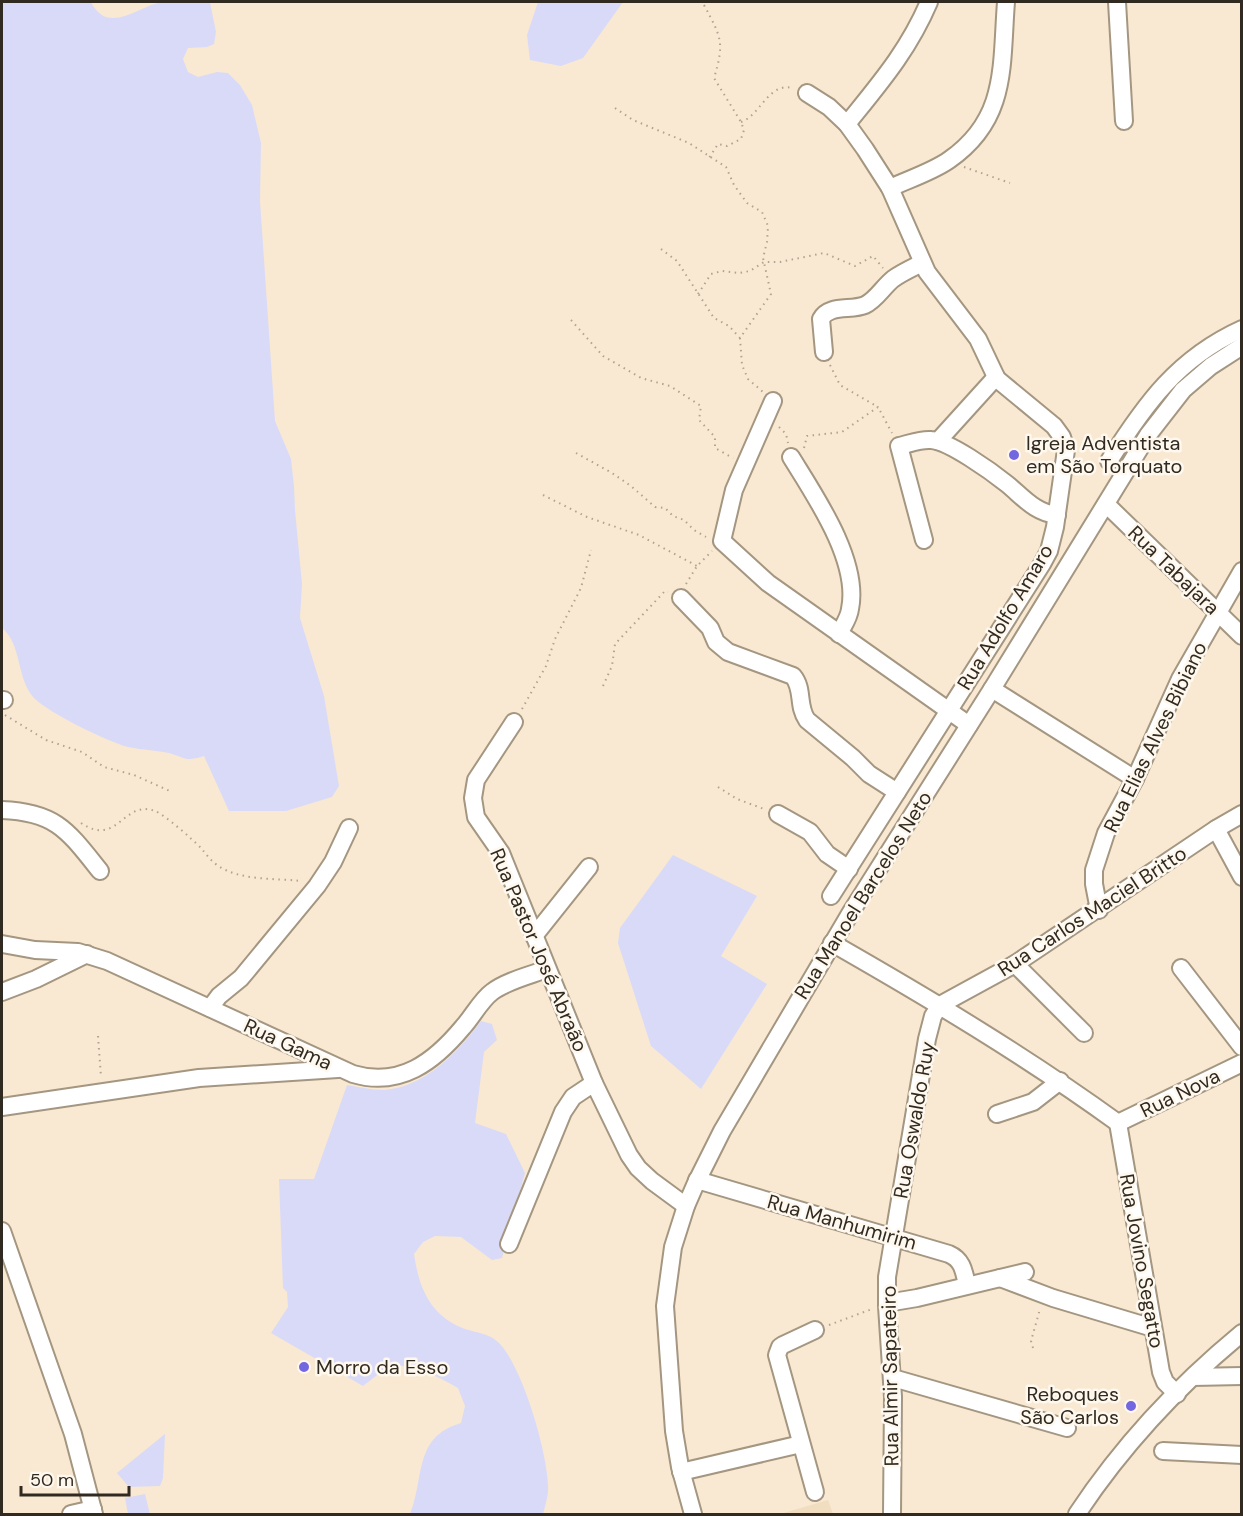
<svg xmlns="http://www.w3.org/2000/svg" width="1243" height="1516" font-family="'DM Sans',sans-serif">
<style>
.built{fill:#f1ddbf}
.green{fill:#d9daf8}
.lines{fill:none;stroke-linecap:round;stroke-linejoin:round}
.minor-casing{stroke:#a49680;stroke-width:20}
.path{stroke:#afa391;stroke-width:2;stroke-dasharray:1.5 4.5;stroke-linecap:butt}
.minor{stroke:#fff;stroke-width:16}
.poi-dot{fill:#7267e1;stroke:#fef8ee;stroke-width:2}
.labels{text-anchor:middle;stroke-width:5;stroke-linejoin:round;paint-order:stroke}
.poi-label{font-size:20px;fill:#302a21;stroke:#fef8ee;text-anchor:start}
.street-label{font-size:20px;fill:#302a21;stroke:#fef8ee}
</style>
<rect width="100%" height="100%" fill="#f9e9d2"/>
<path class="built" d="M828,1500L833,1514H780L818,1503Z"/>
<g class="green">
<path d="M2,2H91C108,36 138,6 162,2C176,0 195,1 210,2L216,32L214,44L207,47L188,48L183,59L188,72L198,77L217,72L228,73L240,85L252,105L261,143L260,201L275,421L291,459L294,486L295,510L302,584L300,618L324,696L339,786L332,797L286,811H229L204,756C185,762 186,758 169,753C155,750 141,750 128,747C106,741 49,713 34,698C16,678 22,644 2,628Z"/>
<path d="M538,2H623L583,58L561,66L530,60L527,35Z"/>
<path d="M673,855L757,896L721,956L767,984L701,1089L651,1046L618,943L620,928Z"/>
<path d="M481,1021L492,1024L497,1040L484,1052L475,1123L506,1134L525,1173L502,1258L492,1260L461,1237L435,1236L423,1242L414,1254C419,1288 430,1316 465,1329C477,1333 488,1333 498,1342C522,1364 550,1459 548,1492C547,1499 545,1507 543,1514H410C425,1477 413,1437 461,1423L465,1406L458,1388C442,1379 410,1361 391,1367C382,1370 371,1380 363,1386L271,1333L288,1307L287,1292L283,1288L279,1179H314L347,1085C360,1087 372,1090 384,1090C425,1087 458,1052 481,1021Z"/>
<path d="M165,1434L163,1478L160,1486L129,1487L117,1473Z"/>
<path d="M145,1494L150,1514H128L125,1498Z"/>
</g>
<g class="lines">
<g class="minor-casing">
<g id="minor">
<path d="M1117,2L1124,121"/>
<path d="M807,93L829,107L847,124L865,149L890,188L927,272L978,339L997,379L1054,426L1062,437L1066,450L1055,527L1049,551L1042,564L831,896"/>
<path d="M847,124C880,83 908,51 929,2"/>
<path d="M890,188C909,179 932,172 949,160C1008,119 1001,66 1006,2"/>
<path d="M824,352L821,319C829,304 851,311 865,305C876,300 883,287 893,279C901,273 912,268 922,263"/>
<path d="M773,401L734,490L722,541L768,583L969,725"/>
<path d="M938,441L996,377"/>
<path d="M791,457C815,496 860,561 850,609C849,618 843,626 839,634"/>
<path d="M1109,461C1145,404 1178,358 1242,329"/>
<path d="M1106,504L1242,636"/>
<path d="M924,540L899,446C909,444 920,439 931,440C949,441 992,472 1007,484C1023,497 1035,513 1057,515"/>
<path d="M681,598L710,628L716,642L728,652L793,676C804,689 797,706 807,720L853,758L869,774L897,792"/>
<path d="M992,689L1135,779"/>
<path d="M2,700H4"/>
<path d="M514,722L476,780L473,798L476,817L501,853L594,1083L629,1155L638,1168L652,1181L686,1206"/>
<path d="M2,810C56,812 68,831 100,871"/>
<path d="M778,814L810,832L827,854L849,869"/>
<path d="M1216,829L1242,877"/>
<path d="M1099,910L1094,884V870L1106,833L1135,779L1180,679L1242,571"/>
<path d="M534,936L589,867"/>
<path d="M832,943C930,999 1027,1057 1118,1123"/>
<path d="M2,944L35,950L78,952L107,961L353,1074C400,1088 434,1062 463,1027C473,1016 481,1000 492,992C506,981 531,975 547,969"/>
<path d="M1015,964L1084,1033"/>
<path d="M1181,968L1242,1047"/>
<path d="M2,992L36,979L87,954"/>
<path d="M210,1008L219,996L241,978L317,886L333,862L349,828"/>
<path d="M2,1107L199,1078L338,1069"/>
<path d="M997,1114L1033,1102L1060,1081"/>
<path d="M1118,1123L1161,1372L1165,1382L1177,1394"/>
<path d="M1118,1123L1242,1063"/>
<path d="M697,1180L949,1254C963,1260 964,1272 967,1285"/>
<path d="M2,1231L73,1434L94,1514"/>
<path d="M509,1244L563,1112L573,1097L594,1083"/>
<path d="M1000,1278L1053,1298L1153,1328"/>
<path d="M887,1303L917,1298L1025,1272"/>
<path d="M1193,1377L1242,1376"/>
<path d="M893,1378L1067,1428"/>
<path d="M1163,1451L1242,1455"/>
<path d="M681,1472L801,1444"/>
<path d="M815,1492L777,1355L780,1347L783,1345L815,1330"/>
<path d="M71,1514L93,1509"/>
<path d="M693,1514L680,1467L674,1431L665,1306L673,1247L686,1206L696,1183L722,1131L851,912L992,689L1148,435L1183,390L1211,366L1242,346"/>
<path d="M892,1514L893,1397L887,1306V1277L927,1039L933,1016L940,1005L1015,964L1216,829L1242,814"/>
<path d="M1077,1514C1122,1446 1179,1385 1242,1333"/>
</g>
</g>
<g class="path">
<path d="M704,5C721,37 725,42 714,78L741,122L744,130L741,139L727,146L718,144L709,158"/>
<path d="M615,108L633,120L689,143L726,167L734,185L747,203L762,212L768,226L767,242L763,258L771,294L740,338L742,365L748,379L763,392"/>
<path d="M741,122C761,115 768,82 793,88"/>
<path d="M964,167L1010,183"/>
<path d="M661,249L677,261L714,318L729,326L740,338"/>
<path d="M698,294L711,274L722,271L739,273L750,271L764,262H780L824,253L855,266L873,256L883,268"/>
<path d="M571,320L603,356L641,378L670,386L701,406L699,420L715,437V448L733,458"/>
<path d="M830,365L840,385L878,407"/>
<path d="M779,427L786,434L788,443"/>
<path d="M804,448L807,436L842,432L878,407L892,433"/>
<path d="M576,453L612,473L631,486L655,507L665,508L673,516L684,520L694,530L706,537"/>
<path d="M543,495L587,517L639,535L697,566"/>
<path d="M686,584L697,566L712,551"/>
<path d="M603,686L612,666L615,644L665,591L668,592"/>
<path d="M522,709L546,666L555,639L581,588L591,550"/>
<path d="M5,715L46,740L82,752L104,767L134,775L172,792"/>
<path d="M718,787L737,799L764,809"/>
<path d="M81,823C118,848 123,799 155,811C165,815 192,839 201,848C206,854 210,860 217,865C239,881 275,878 301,881"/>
<path d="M98,1036L101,1077"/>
<path d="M829,1325L872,1309"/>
<path d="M1033,1348L1031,1341L1040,1309"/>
</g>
<use href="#minor" class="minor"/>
</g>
<g class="poi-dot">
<circle cx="1014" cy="455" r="6"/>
<circle cx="304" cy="1367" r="6"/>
<circle cx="1131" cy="1406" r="6"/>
</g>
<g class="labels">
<g class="poi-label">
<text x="1026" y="450">Igreja Adventista<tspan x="1026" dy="23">em São Torquato</tspan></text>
<text x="316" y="1374">Morro da Esso</text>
<text x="1119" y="1401" text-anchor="end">Reboques<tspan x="1119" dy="23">São Carlos</tspan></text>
</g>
<g class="street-label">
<text transform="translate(1174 570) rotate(44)" y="7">Rua Tabajara</text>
<text transform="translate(1005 617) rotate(-59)" y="7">Rua Adolfo Amaro</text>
<text transform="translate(1155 737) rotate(-64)" y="7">Rua Elias Alves Bibiano</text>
<text transform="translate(863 895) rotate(-58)" y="7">Rua Manoel Barcelos Neto</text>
<text transform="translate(1092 911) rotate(-33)" y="7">Rua Carlos Maciel Britto</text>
<text transform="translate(539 950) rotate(67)" y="7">Rua Pastor José Abraão</text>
<text transform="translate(288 1044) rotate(25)" y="7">Rua Gama</text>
<text transform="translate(1180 1093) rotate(-26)" y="7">Rua Nova</text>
<text transform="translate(914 1120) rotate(-80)" y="7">Rua Oswaldo Ruy</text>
<text transform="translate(842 1222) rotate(16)" y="7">Rua Manhumirim</text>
<text transform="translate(1142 1261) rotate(80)" y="7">Rua Jovino Segatto</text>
<text transform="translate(890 1376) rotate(-91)" y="7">Rua Almir Sapateiro</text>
</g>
</g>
<rect width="1243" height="1516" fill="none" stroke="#302a21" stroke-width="6"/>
<path d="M21 1486v9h108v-9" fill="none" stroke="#302a21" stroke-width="3"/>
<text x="30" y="1486" font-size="18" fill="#302a21" stroke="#fef8ee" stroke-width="4.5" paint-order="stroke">50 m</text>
</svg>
